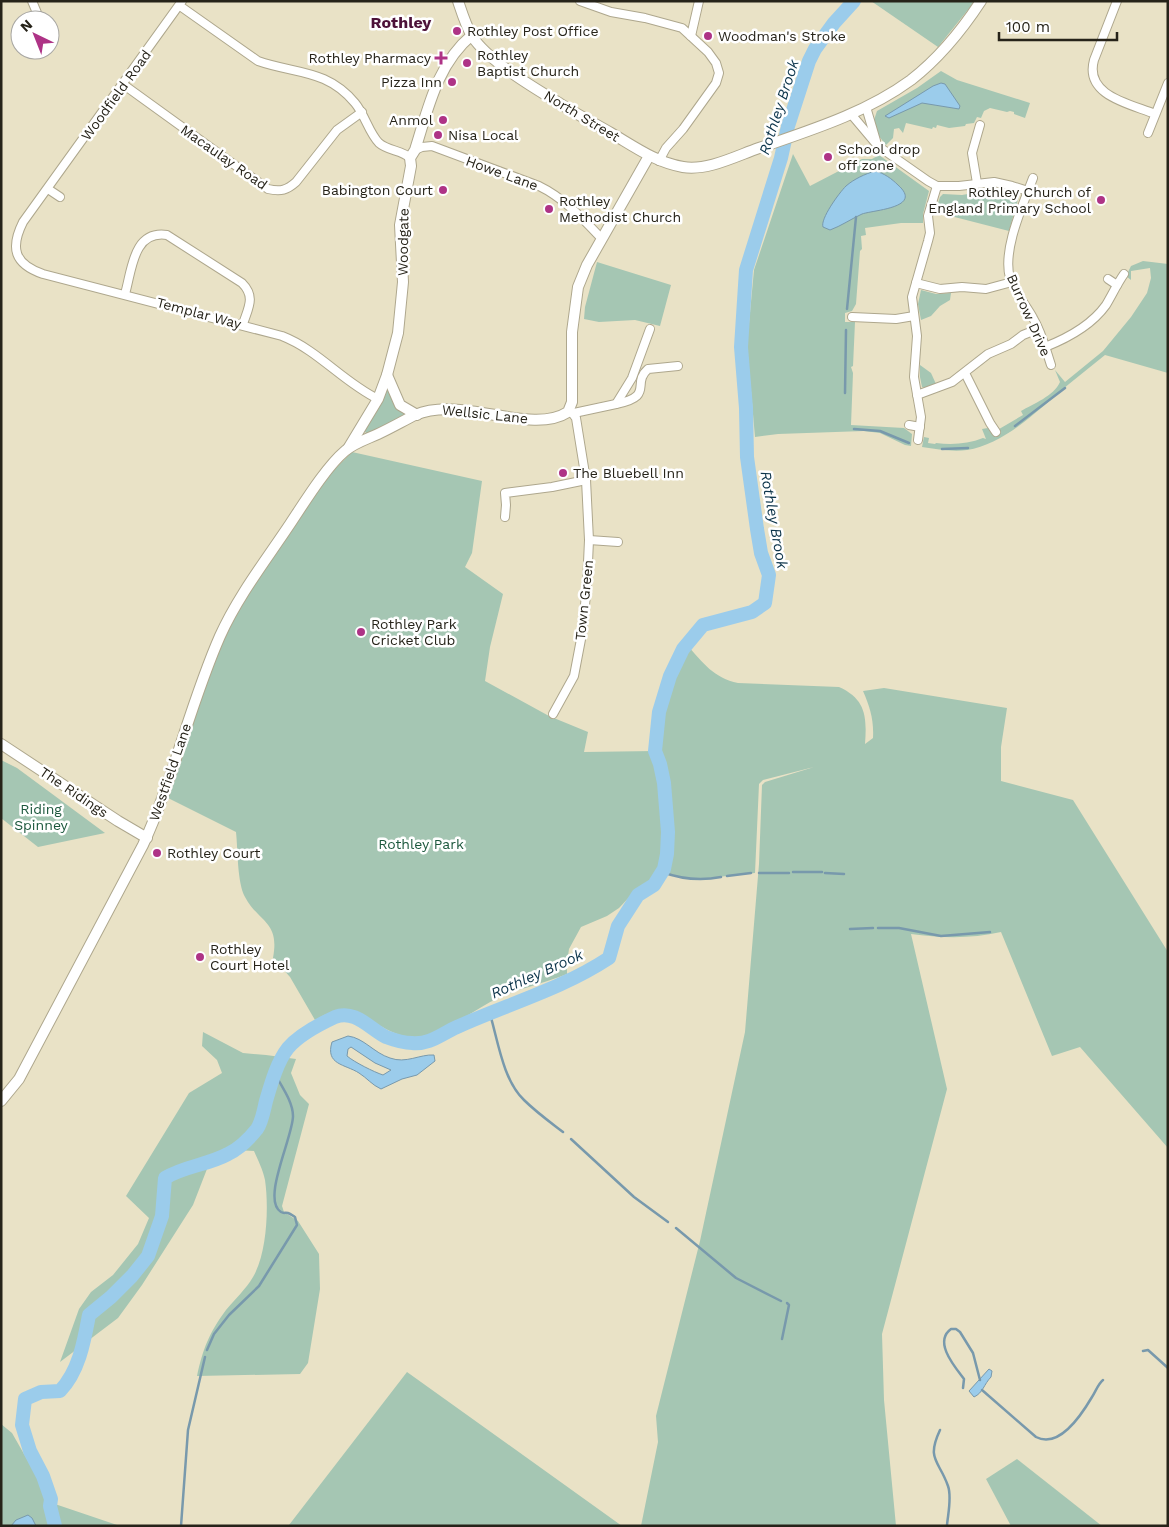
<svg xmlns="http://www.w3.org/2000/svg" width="1169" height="1527" font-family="'Work Sans',sans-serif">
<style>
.green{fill:#a5c6b3}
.water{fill:#9bcceb;stroke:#7899ac;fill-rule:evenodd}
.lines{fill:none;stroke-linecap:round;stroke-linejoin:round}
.stream{stroke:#7899ac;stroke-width:2.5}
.river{stroke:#9bcceb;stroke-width:14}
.street-casing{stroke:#aea78d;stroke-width:10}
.secondary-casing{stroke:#aea78d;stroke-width:12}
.street{stroke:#fff;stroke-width:8}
.secondary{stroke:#fff;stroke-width:10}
.poi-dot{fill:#ae3386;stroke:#fff;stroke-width:2}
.labels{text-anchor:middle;stroke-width:5;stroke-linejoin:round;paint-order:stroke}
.poi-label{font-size:14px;fill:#262319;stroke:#fff;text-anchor:start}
.street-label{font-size:14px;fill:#262319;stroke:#fff}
.park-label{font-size:14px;fill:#1b573c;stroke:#fff}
.water-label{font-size:15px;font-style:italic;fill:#0d354b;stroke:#fff}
.quarter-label{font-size:16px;font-weight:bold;fill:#4d1239;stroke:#fff}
</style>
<rect width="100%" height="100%" fill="#e9e2c6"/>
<g class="green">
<path d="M871,1H975L938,47Z"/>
<path d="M941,71L957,80L1030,103L1025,118L1014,114V112L1010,111L1007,112L990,108L984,111L981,118L977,117L974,123L966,124L965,126L949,128L937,125L936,128L933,127L932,129L906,123L903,133L899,128L894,129L893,138L886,145L878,135L874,120L877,111L917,88Z"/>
<path d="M793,154L810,186L862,159H872L879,155L929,191L923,214V223H901L865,228L866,235L861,236L862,249L860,251L856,304L852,311L845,313V322H855L853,366L851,367L853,373L851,425L904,428L912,434L911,446L905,445L880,433L864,431L778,434L755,437L747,345L754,270Z"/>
<path d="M991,190L1014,193L1019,196L1009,231L935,212L940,197L943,194L962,195Z"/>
<path d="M1143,261L1168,264V373L1105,355C1093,365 1081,374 1069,384C1040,408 1006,444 967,450C952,452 937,449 922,447L924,437L929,438L928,443L935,444L936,443C952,445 968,444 983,438L986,439L982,429L988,428L994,432L1023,415L1021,411C1033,404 1054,396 1060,382L1055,370L1065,382L1103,351L1131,317L1147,293L1151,278L1150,268L1131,271V280L1126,276L1131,266Z"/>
<path d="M597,262L671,285L660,326L635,320L599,322L584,319L585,307Z"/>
<path d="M921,290L936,294L951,293L950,300L940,306L931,316L921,320L918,304Z"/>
<path d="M920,365L931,373L936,384L926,388L922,387L920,377Z"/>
<path d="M387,389L408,413L369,434L366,433L364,430Z"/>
<path d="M352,452L482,481L472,553L465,567L503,594L490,647L485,681L549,716L588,732L584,752L655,751C658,718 662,693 676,662C679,656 682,650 687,645C703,663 714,678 738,683L839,687C866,699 867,717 865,744L873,738C874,720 870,707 863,691L884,688L1007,708L1001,747V781L1073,800L1168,952V1148L1080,1047L1052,1056L1001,932C971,939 941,938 911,934L947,1089L882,1334L884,1400L896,1526H641L658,1442L656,1416L700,1241L745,1032L759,864L762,785L765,782L814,767L763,780L759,784L755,873L699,879L681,878L662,872H657L647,885L634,892L619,908L607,916L581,927L569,949L567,963V974C545,983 521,988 498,998C472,1010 441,1038 412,1037C383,1036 364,1006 333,1012C327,1013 321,1017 315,1020L290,977L273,958C280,921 259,923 245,897C237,882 238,850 236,832L166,797L198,703L232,619L284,539L330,474Z"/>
<path d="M1,760L17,768L105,833L38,847L1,818Z"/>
<path d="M203,1032L243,1053L266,1055L296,1059L291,1073L300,1095L309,1104L282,1206L284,1212L298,1221L319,1254L320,1289L308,1363L300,1374L197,1376C203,1349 209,1333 226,1310C235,1299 246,1289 253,1277C267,1253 269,1207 265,1180C263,1170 258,1160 254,1151L235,1150L207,1169L193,1205L142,1285L118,1318L60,1362L79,1309L91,1292L113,1275L138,1244L149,1218L126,1196L189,1093L222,1073L217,1060L202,1046Z"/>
<path d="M407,1372L622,1526H285L289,1525Z"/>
<path d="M1,1424L12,1433L52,1503L120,1526H1Z"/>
<path d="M1017,1459L1102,1526H1011L986,1479Z"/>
</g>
<g class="water">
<path d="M941,83L945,84L960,106L959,109L922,103L889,118L885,116L933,86Z"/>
<path d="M875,171C884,173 892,179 898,185C924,208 873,210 862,214C851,219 841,226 830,230L823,227C820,219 839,193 846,186C854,179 865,174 875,171Z"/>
<path d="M348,1036C364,1038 374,1053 390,1058C406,1064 420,1054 434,1055L435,1061L417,1075L402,1079L381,1089C372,1085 367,1078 359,1073C345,1064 325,1065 332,1042ZM351,1047L375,1063L391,1070L383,1075C374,1072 354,1062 347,1056L348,1049Z"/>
<path d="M989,1369L992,1371L991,1377C984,1384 983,1393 974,1397L969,1391Z"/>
<path d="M28,1515L32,1518L36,1526H11L16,1520Z"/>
</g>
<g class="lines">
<g class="stream">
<path d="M847,309L856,217"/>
<path d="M845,393L846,330"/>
<path d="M1015,426L1065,388"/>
<path d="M854,429L880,431L909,443"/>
<path d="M942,449L968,448"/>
<path d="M662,872C681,879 701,881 721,877"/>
<path d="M793,872H822"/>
<path d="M759,873H789"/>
<path d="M825,873L844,874"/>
<path d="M727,876L751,873"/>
<path d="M878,928H899L941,936L990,932"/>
<path d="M850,929L873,928"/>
<path d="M490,1014C498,1041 503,1080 524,1100C536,1112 550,1122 563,1132"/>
<path d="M571,1139L634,1197L668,1222"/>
<path d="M676,1228L736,1278L781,1301"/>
<path d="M782,1339L789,1305L787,1303"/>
<path d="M207,1350L214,1334L229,1315L259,1286L297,1225L295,1217C293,1216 291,1214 288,1213C284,1212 285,1214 281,1212C261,1200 293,1137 293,1116C293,1102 282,1087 275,1074"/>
<path d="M1143,1351L1148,1350L1168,1368"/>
<path d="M963,1388L964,1379C955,1367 933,1342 951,1329H956L960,1332L973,1353L980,1380"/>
<path d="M982,1390L1036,1437C1059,1449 1082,1414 1092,1397C1096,1391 1098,1384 1103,1380"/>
<path d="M940,1430C926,1460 939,1460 948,1486C952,1497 948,1514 947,1525"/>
<path d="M181,1526L188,1430L205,1357"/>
</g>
<path class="river" d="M55,1526L50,1506L51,1499L43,1476L30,1451L22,1425L25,1399L41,1392L60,1391C79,1371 84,1342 89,1315L111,1297L132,1276L148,1256L162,1216L165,1178C184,1166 208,1165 228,1154C240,1148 249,1139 257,1129C262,1122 264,1109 266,1101C271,1084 277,1062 288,1048C299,1035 320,1024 335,1017C355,1009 370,1029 386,1037C394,1040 403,1043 412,1043C430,1045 441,1034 457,1027C508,1004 562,989 609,958L618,926L638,895L654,885L664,869L667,854L668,832L664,783L660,764L655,751L659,712L670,676L683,649L703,625L752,612L765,603L769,575L761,553L757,529L747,457L746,408L741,347L746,270L781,158L788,126L809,61L815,49L834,23L854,1"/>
<g class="street-casing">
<g id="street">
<path d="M32,1L40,20"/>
<path d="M182,1L23,222C10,248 14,264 43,274L282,336C318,350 343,382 378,399"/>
<path d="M580,1L611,12L645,18L682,28L708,52L716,63L719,73L716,83L683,129L666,148L659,161"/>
<path d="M1117,1L1094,60C1084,96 1131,104 1155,114"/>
<path d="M180,6L258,61C295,74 327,69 355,103C365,115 369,133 379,143C388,151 402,150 410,158"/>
<path d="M691,36L699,1"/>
<path d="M124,85L268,189C281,192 287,190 296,182L337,130L362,112"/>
<path d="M866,107L876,141"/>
<path d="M851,114L878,146L928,181L937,186H959L994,182L1012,186L1028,191"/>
<path d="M1148,133L1168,83"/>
<path d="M415,150L422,147L432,146L539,186C564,198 583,219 602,239"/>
<path d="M1033,178C1023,205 1002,250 1010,278C1015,293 1026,305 1033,318C1042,333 1046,350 1051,365"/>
<path d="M977,183L972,153L980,125"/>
<path d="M48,189L60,197"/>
<path d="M1108,279L1117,285"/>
<path d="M916,283L940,289L962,287L986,289L1012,282"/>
<path d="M125,294C132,270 133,230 167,235L242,283C256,297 248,308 243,324"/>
<path d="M852,317L896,319L914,316"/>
<path d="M1045,347C1068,338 1091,326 1106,305C1112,295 1117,284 1124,274"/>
<path d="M965,373L990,423L996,432"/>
<path d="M917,395L952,382L988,354L1011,344L1023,335L1038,329"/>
<path d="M616,404C655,396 631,384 648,369L678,366"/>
<path d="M574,413L616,404L632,378L650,329"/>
<path d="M909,425L920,427"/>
<path d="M918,440L921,417L914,377L917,336L912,297L928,241L930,233L928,216L937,186"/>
<path d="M505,517L506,505L505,493L552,487L586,480"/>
<path d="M589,540L618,542"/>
<path d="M553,714L574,676L582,634L587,585L589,540L586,480L576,418L570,410"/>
</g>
</g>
<g class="secondary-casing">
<g id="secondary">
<path d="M458,1C462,13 466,26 472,36C487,60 534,88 559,103C576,114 594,123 611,133C635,147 655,162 683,167C708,171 736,156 759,148C811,130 866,113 911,80C938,59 962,30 981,1"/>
<path d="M387,375L400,405L417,415"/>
<path d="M349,447L378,399L387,375L398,333L403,282L400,225L411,166L410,158L415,150C428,109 437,64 472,35"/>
<path d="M1,744L118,821L147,838"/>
<path d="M1,1101L19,1079L143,845C174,778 190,704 220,636C238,596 266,560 290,524C304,503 326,467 345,451C354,443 367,439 378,434C391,428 403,421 415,415C462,395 531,436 568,412L572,402V332L578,287L587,265L649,156"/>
</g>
</g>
<use href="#street" class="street"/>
<use href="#secondary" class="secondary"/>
</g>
<g class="poi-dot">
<circle cx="457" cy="31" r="5"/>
<circle cx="708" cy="36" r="5"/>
<path d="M438.5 50.5h5v5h5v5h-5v5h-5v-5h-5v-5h5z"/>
<circle cx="467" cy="63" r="5"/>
<circle cx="452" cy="82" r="5"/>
<circle cx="443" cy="120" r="5"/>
<circle cx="438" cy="135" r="5"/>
<circle cx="828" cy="157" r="5"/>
<circle cx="443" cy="190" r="5"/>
<circle cx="1101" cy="200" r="5"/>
<circle cx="549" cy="209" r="5"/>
<circle cx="563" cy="473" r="5"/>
<circle cx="361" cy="632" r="5"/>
<circle cx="157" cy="853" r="5"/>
<circle cx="200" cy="957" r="5"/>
</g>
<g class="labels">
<g class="poi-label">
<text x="467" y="36">Rothley Post Office</text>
<text x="718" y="41">Woodman's Stroke</text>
<text x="477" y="60">Rothley<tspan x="477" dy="16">Baptist Church</tspan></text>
<text x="431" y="63" text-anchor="end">Rothley Pharmacy</text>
<text x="442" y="87" text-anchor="end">Pizza Inn</text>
<text x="433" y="125" text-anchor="end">Anmol</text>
<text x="448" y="140">Nisa Local</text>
<text x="838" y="154">School drop<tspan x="838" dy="16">off zone</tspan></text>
<text x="433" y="195" text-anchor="end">Babington Court</text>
<text x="1091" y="197" text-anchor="end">Rothley Church of<tspan x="1091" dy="16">England Primary School</tspan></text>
<text x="559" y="206">Rothley<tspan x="559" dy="16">Methodist Church</tspan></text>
<text x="573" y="478">The Bluebell Inn</text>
<text x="371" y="629">Rothley Park<tspan x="371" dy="16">Cricket Club</tspan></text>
<text x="167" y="858">Rothley Court</text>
<text x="210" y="954">Rothley<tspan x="210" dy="16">Court Hotel</tspan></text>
</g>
<g class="street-label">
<text transform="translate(116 95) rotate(-54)" y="5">Woodfield Road</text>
<text transform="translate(582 116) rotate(31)" y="5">North Street</text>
<text transform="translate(224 157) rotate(35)" y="5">Macaulay Road</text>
<text transform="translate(502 173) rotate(20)" y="5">Howe Lane</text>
<text transform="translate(403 242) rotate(-89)" y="5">Woodgate</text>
<text transform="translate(199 313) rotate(15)" y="5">Templar Way</text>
<text transform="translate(1029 315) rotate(66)" y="5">Burrow Drive</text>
<text transform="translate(485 414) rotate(6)" y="5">Wellsic Lane</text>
<text transform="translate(584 600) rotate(-84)" y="5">Town Green</text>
<text transform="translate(170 772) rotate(-71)" y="5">Westfield Lane</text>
<text transform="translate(74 792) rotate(34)" y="5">The Ridings</text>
</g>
<g class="park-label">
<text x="41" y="814">Riding<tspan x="41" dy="16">Spinney</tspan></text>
<text x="421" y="849">Rothley Park</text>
</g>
<g class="water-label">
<text transform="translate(779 107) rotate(-72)" y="5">Rothley Brook</text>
<text transform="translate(774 520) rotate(80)" y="5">Rothley Brook</text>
<text transform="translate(537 974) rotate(-24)" y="5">Rothley Brook</text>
</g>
<g class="quarter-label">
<text x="401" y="28">Rothley</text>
</g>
</g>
<rect width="1169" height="1527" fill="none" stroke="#262319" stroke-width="5"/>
<g transform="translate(35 35) rotate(317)"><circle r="24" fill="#ffffff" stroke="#a8a7a3"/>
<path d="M0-4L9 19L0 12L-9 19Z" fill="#ae3386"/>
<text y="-8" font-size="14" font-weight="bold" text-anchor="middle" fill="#262319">N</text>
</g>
<path d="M999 32v8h118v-8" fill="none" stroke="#262319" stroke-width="2.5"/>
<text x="1006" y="32" font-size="15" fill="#262319" stroke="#ffffff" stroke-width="4" paint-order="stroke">100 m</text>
</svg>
